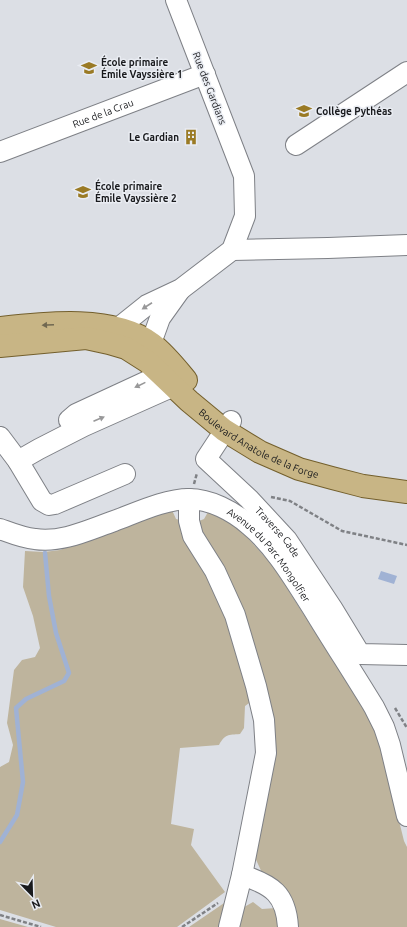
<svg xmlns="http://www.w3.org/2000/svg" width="407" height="927" font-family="Ubuntu,sans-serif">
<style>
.green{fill:#beb49d}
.water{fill:#a0b2d4}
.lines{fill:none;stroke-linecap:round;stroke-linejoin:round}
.stream{stroke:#a0b2d4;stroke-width:4.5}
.minor-casing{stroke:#7e8086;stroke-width:22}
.major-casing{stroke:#735f2c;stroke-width:24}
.path{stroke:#7f8185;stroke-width:2.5;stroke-dasharray:4 2;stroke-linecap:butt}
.minor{stroke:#fff;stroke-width:20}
.major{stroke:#c8b585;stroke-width:22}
.oneway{fill:#989899}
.oneway2{fill:#706851}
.labels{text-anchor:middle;stroke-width:3;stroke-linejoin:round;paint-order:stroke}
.poi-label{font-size:10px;font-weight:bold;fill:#191a1d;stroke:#e9ecf2;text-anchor:start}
.street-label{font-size:10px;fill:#191a1d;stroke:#e9ecf2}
</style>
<rect width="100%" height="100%" fill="#dcdfe5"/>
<g class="green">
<path d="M172,510L176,519L184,521L219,590L252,701L245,706L244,728L240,734C228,735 225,734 219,745L180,748L171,824L194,829L191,845L225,892L177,927H56L0,910V767L9,762L13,745L7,723L14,670L22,660L35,657L40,648L33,616L23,587L25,551L44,552L60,550Z"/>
<path d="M208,512L235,525L247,537L273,566L363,708L374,728L382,752L404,841L407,847V927H293L263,875L253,853L270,755L199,521L204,519Z"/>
<path d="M230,899L224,927H189Z"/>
<path d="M253,902L262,909L276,908L290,927H237L239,910Z"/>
<path d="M0,919L28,927H0Z"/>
</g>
<path class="water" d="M381,571L397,576L394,584L378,579Z"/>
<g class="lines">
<path class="stream" d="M0,842L17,815L23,782L16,708L26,699L64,681L69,673L56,633L49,596L45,553"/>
<g class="minor-casing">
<g id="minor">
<path d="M296,145L407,72"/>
<path id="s1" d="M0,152L205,74"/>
<path d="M232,250L328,248L407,245"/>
<path d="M111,340L117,329L147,305L181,289L232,250L245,216L244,176L176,0"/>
<path d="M142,356L151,343L160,318L180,290"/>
<path d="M69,420L76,414L156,377L173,364"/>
<path id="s2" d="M231,421L206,459L249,499L287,540L332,608L360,654L407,655"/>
<path d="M0,437L18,461L42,501L49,505L55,504L125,474"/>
<path d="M18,461L39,449L84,426L167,389L183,377"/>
<path d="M189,499V521L193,536L215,571L235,615L256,686L264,720L266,753L242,875L229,927"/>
<path id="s3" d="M0,529C11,533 23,538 35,539C62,543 88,530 114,521C136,513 165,499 189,499C210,499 233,511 249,525C275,546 295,581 313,609C333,642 354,674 374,707L384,727L390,745L407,816"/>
<path d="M242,875C272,885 286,894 288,927"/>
</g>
</g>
<g class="major-casing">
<g id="major">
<path d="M0,328C45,323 115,315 152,344C165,354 176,368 186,380"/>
<path id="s4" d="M0,346L86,338L109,343L126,348L148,362L189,401L224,430L260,452L299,469L332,478L363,486L407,492"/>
</g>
</g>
<g class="path">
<path d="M194,484L197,473"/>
<path d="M271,497L290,501L342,531L407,545"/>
<path d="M395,708L407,728"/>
<path d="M0,915L41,927"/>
<path d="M182,927L218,903"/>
</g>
<use href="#minor" class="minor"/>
<use href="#major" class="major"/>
</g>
<defs><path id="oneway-solid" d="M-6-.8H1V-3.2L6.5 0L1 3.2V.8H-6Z"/></defs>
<g class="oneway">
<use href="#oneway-solid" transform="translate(147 306) rotate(147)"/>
<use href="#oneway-solid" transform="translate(140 385) rotate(154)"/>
<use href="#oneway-solid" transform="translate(99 419) rotate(-23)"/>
</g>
<use class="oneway2" href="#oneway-solid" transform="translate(48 325) rotate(177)"/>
<defs>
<g id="school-bare" transform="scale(1.2)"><path d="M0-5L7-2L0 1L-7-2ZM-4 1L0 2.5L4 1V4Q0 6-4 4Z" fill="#9a7a24" stroke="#e9ecf2" stroke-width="2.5" paint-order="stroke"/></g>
<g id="building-bare" transform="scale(1.2)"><path d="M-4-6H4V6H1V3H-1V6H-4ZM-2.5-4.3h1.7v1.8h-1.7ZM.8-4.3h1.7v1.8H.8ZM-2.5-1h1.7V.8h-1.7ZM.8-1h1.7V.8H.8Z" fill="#9a7a24" stroke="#e9ecf2" stroke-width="2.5" paint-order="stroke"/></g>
</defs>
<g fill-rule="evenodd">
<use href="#school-bare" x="89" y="68"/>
<use href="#school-bare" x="304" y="111"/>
<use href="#building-bare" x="191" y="137"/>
<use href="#school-bare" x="83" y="192"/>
</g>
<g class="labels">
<g class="poi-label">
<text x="101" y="66">École primaire<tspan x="101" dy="12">Émile Vayssière 1</tspan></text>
<text x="316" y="115">Collège Pythéas</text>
<text x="179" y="141" text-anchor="end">Le Gardian</text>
<text x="95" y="190">École primaire<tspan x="95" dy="12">Émile Vayssière 2</tspan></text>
</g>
<g class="street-label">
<text transform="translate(210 88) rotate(69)" y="4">Rue des Gardians</text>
<text dy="4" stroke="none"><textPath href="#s1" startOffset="110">Rue de la Crau</textPath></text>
<text dy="4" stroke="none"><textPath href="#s4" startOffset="293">Boulevard Anatole de la Forge</textPath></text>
<text dy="4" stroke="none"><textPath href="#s2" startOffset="148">Traverse Cade</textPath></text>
<text dy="4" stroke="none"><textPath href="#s3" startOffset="299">Avenue du Parc Mongolfier</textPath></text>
</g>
</g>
<g transform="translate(32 895) rotate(157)" stroke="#e9ecf2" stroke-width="3" paint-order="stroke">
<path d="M0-3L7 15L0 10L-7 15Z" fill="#191a1d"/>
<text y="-6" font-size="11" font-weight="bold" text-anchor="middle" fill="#191a1d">N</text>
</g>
</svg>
